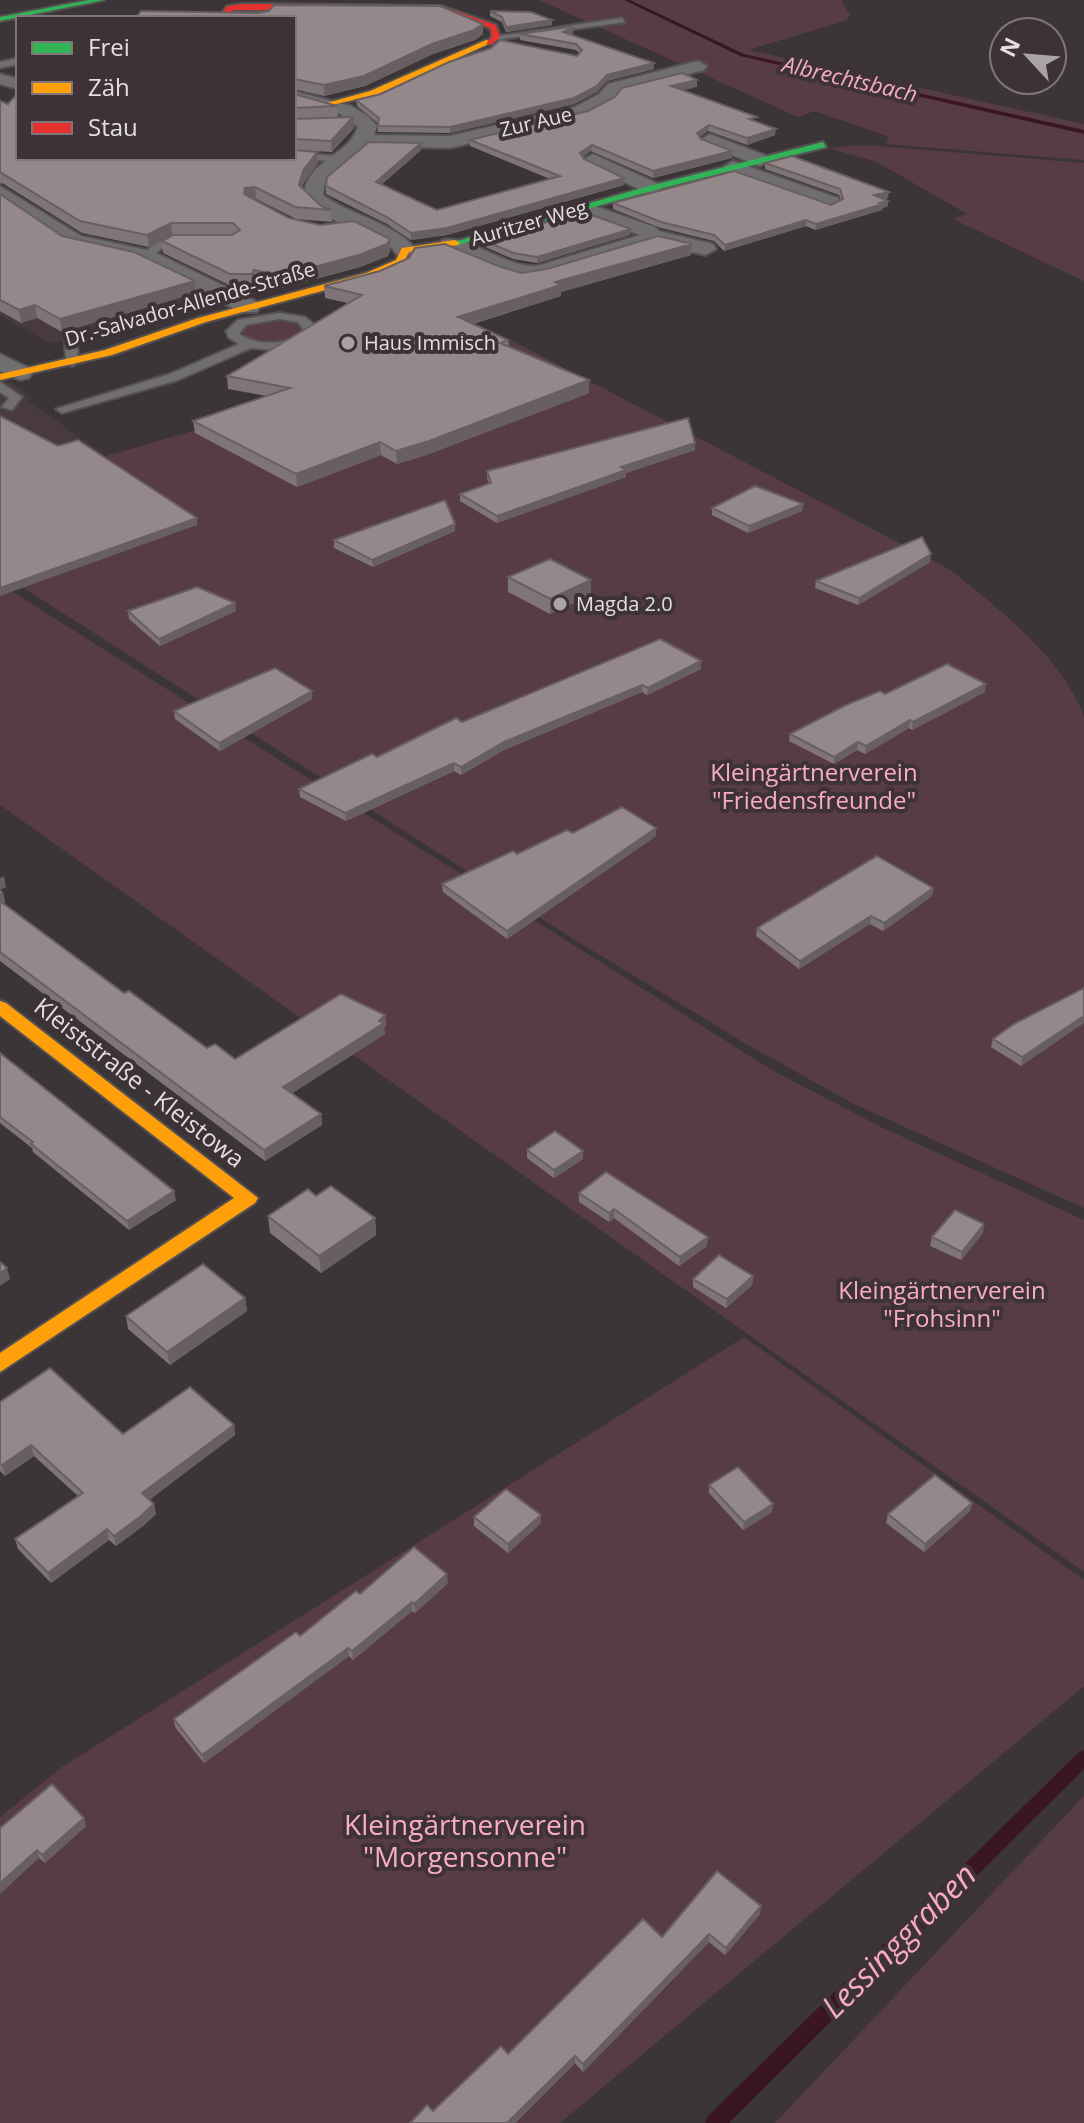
<svg xmlns="http://www.w3.org/2000/svg" width="1084" height="2123" font-family="'Open Sans',sans-serif">
<style>
.built{fill:#483a3e}
.green{fill:#583c44}
.lines{fill:none;stroke-linecap:round;stroke-linejoin:round}
.stream{fill:#391622;fill-rule:evenodd}
.lane-casing{stroke:#555152;stroke-width:4}
.street-casing{stroke:#555152;stroke-width:4}
.fast-casing{stroke:#555152;stroke-width:4}
.slow-casing{stroke:#555152;stroke-width:4}
.jam-casing{stroke:#555152;stroke-width:4}
.lane{fill:#706e6e;fill-rule:evenodd}
.street{fill:#706e6e;fill-rule:evenodd}
.fast{fill:#30b455;fill-rule:evenodd}
.slow{fill:#ff9f0a;fill-rule:evenodd}
.jam{fill:#e5322d;fill-rule:evenodd}
.wall{fill:#7f7578}
.shaded-wall{fill:#685f61}
.building{fill:#94888b;stroke:#685f61;stroke-width:2}
.poi-dot{fill:#a9a3a4;stroke:#3d3336;stroke-width:3}
.labels{text-anchor:middle;stroke-width:8;stroke-linejoin:round;paint-order:stroke}
.far-street-label{font-size:20px;fill:#e4dedf;stroke:#3d3336}
.far-poi-label{font-size:20px;fill:#e4dedf;stroke:#3d3336;text-anchor:start}
.far-water-label{font-size:22px;font-style:italic;fill:#f7aac1;stroke:#3d3336}
.park-label{font-size:24px;fill:#f9acc2;stroke:#3d3336}
.street-label{font-size:24px;fill:#e4dedf;stroke:#3d3336}
.near-park-label{font-size:28px;fill:#f9acc2;stroke:#3d3336}
.near-water-label{font-size:32px;font-style:italic;fill:#f7aac1;stroke:#3d3336}
</style>
<rect width="100%" height="100%" fill="#3b3537"/>
<g class="built">
<path d="M147,261L216,295L51,344L0,315V301Z"/>
<path d="M11,382L32,398L27,401L104,454L0,485V384Z"/>
</g>
<g class="green">
<path d="M539,0H841L850,15L845,21L748,50L1084,124V160L886,144L889,137L815,111L798,117Z"/>
<path d="M864,145L1084,163V281L953,219L967,214L877,162L828,148Z"/>
<path d="M274,319L293,321L303,327V331C287,343 256,349 242,332L248,325Z"/>
<path d="M509,339L949,569C996,606 1064,659 1084,717V1208L854,1104L748,1045L572,938L0,573V487Z"/>
<path d="M0,584L772,1070L881,1127L1084,1220V1572L0,805Z"/>
<path d="M744,1337L1084,1580V1686L560,2123H0V1817L62,1767Z"/>
<path d="M1084,1796V2123H775Z"/>
</g>
<g class="lines">
<g class="stream">
<path d="M624,0H630L744,54L1084,130V134L740,56Z"/>
<path d="M1084,1750V1769L729,2123H705L708,2116L1078,1753Z"/>
</g>
<g class="lane-casing">
<g id="lane">
<path d="M622,18L625,22L496,40L492,37Z"/>
<path d="M18,58V64L0,68V62Z"/>
<path d="M294,153L341,156L346,159L341,162L291,158H294Z"/>
<path d="M188,237L193,240L192,242L166,246L148,258L139,256L159,241Z"/>
<path d="M279,313L305,317L315,325L316,332L298,345L273,350L251,348L178,380L62,413L56,409L170,374L239,344L229,338L226,331L238,320ZM279,319L298,322L304,331C285,346 259,346 239,334L246,325Z"/>
<path d="M71,334L77,338L78,362L72,366L66,362L65,338Z"/>
<path d="M0,382L22,397L12,410L2,407L9,398L0,392Z"/>
</g>
</g>
<g class="street-casing">
<g id="street">
<path d="M698,61L707,66L704,70L620,92L613,101L587,115L450,148L368,146L325,182L323,195C350,215 398,224 416,250L413,255H397L392,248L324,215L303,197C308,157 346,159 358,127L338,113L294,101V91L351,106L368,116L377,126L374,135L450,136L575,107L599,94L608,84Z"/>
<path d="M0,74L18,79V89L0,84Z"/>
<path d="M710,134L767,156L770,160L760,166L703,144L700,140Z"/>
<path d="M593,154L659,184L662,188L652,194L645,192L586,164L583,160Z"/>
<path d="M733,161L838,198L841,202L831,208L824,206L726,171L723,167Z"/>
<path d="M0,186L81,236L152,251L257,302L260,307L257,312H241L137,261L66,246L0,201Z"/>
<path d="M583,202L655,227L659,231L713,244L716,249L705,255L657,244L546,278L521,281L499,275L442,250L439,245L442,240C469,234 505,268 537,266L640,235L576,212L573,208L576,204Z"/>
<path d="M0,354L29,368L32,373L29,378L20,380L0,371Z"/>
</g>
</g>
<g class="fast-casing">
<g id="fast">
<path d="M89,0H104L0,21V17Z"/>
<path d="M823,142L826,147L655,190L458,245L450,243L649,186Z"/>
</g>
</g>
<g class="slow-casing">
<g id="slow">
<path d="M486,40L493,42L376,95L327,106L323,104L370,91Z"/>
<path d="M455,240L460,243L458,245L409,252L403,264L374,277L206,322L112,355L0,380V374L105,350L198,318L366,273L396,260L402,248Z"/>
<path d="M0,1001L6,1003L258,1198L255,1203L0,1372V1353L234,1198L0,1016Z"/>
</g>
</g>
<g class="jam-casing">
<path id="jam" d="M243,4L441,6L496,25L500,37L492,44H486L492,36L490,28L440,10H232L238,18H230L223,12L227,6Z"/>
</g>
<use href="#lane" class="lane"/>
<use href="#street" class="street"/>
<use href="#fast" class="fast"/>
<use href="#slow" class="slow"/>
<use href="#jam" class="jam"/>
</g>
<g class="wall">
<path d="M490,11L552,20V25L506,32L502,22L490,16Z"/>
<path d="M294,18L483,24V34L475,40L433,54L365,86L324,96L294,89Z"/>
<path d="M573,28V34H571L654,63V69L607,81L597,92L574,104L450,133L378,132V123L357,106L356,100L577,56L579,53L576,50L520,40V34Z"/>
<path d="M697,87L682,90L756,122L775,135L747,145L708,131L700,137L701,139L732,158L653,178L591,151L583,157L584,159L624,178V185L447,235L411,240L387,224L326,194V186L421,143V150L381,185L437,210L550,179L470,146V140L588,111Z"/>
<path d="M294,94L337,106L338,117L294,119Z"/>
<path d="M0,101L8,104L294,158V119L354,128L332,152L294,150L317,152L318,163L304,182L302,188L321,206L331,210L332,222L296,219L256,199H253L289,218L390,251L388,256L360,267L282,288L255,282L253,286H231L163,253L162,241L172,235L149,247L82,233L2,183L0,184Z"/>
<path d="M765,163L888,198L884,199L888,201V206L883,208L882,210L815,230L806,226L724,251L714,241L661,228L613,209V203L831,205L841,200L839,195L765,169Z"/>
<path d="M0,194L62,236L195,281L196,293L62,332L37,318L21,323L0,311Z"/>
<path d="M630,235L537,263L513,259L483,246V240Z"/>
<path d="M692,244L691,255L561,292V296L473,324L508,340L509,346L589,380V393L429,454L397,464L381,455L297,487L195,433L193,421L267,396L228,389L227,376L348,303L325,298L324,286L498,266L521,273L547,269Z"/>
<path d="M695,443V450L626,473V477L497,523L460,501V494L489,484L487,478V471Z"/>
<path d="M803,504L802,511L748,533L712,515V508Z"/>
<path d="M455,524V531L373,567L334,548V540Z"/>
<path d="M930,562L858,605L815,588L816,581Z"/>
<path d="M508,577L591,595L550,614L508,592Z"/>
<path d="M128,611H236L160,646L129,619Z"/>
<path d="M701,669L647,695L642,692L504,750L461,775L454,771L346,821L300,797L299,789L462,722Z"/>
<path d="M985,692L912,730L909,728L865,754L857,750L834,764L789,741L790,734L885,694Z"/>
<path d="M312,699L220,751L175,719L174,711Z"/>
<path d="M573,833L656,836L507,939L443,892L442,884Z"/>
<path d="M933,888L932,896L883,931L870,924L799,969L756,936L757,928Z"/>
<path d="M0,890L3,892L5,903H3L124,993L207,1048L235,1059L385,1015L386,1026L384,1028L385,1034L292,1093L321,1114L322,1125L265,1161L0,961Z"/>
<path d="M1084,988L1021,1066L991,1047L993,1039Z"/>
<path d="M0,1053L176,1200L129,1230L33,1152L32,1148L0,1123Z"/>
<path d="M527,1150L583,1159L554,1178L527,1158Z"/>
<path d="M579,1193L707,1246L679,1266L614,1218L609,1222L579,1202Z"/>
<path d="M316,1196L375,1218L376,1235L321,1273L270,1233L268,1216Z"/>
<path d="M983,1233L961,1260L930,1246L932,1237Z"/>
<path d="M753,1276L752,1285L726,1308L693,1287V1279Z"/>
<path d="M245,1298L247,1311L170,1365L128,1329L126,1316Z"/>
<path d="M0,1402L123,1434L234,1425L235,1435L149,1500L156,1514L143,1526L116,1546L109,1540L51,1583L18,1549L15,1539L78,1496L34,1456L5,1476L0,1471Z"/>
<path d="M709,1485L772,1512L743,1530L709,1493Z"/>
<path d="M972,1503L970,1511L924,1552L886,1523L888,1514Z"/>
<path d="M474,1517L541,1523L508,1553L474,1526Z"/>
<path d="M448,1583L415,1613L412,1611L353,1660L349,1656L204,1763L175,1727L174,1719L300,1636L360,1594Z"/>
<path d="M86,1826L45,1863L39,1858L0,1828Z"/>
<path d="M760,1914L725,1955L709,1942L583,2072L575,2063L515,2123H410L433,2111L662,1937Z"/>
</g>
<g class="shaded-wall">
<path d="M552,20V25L506,32V27Z"/>
<path d="M483,24V34L475,40L433,54L365,86L324,96V85Z"/>
<path d="M573,28V34L563,37V32Z"/>
<path d="M654,63V69L607,81L597,92L574,104L450,133V127L607,75Z"/>
<path d="M697,80V87L671,93V86Z"/>
<path d="M353,117L354,128L332,152L331,141Z"/>
<path d="M709,125L708,131L697,139V133Z"/>
<path d="M776,129L775,135L747,145V138Z"/>
<path d="M421,143V150L376,189V182Z"/>
<path d="M592,145L591,151L580,159V153Z"/>
<path d="M732,151V158L653,178V171Z"/>
<path d="M317,152L318,163L304,182L300,196L299,185L303,171Z"/>
<path d="M624,178V185L447,235L411,240V233Z"/>
<path d="M255,187L256,199L246,200L244,194L245,188Z"/>
<path d="M889,192L888,198L874,201V195Z"/>
<path d="M888,201V206L883,208L882,210L815,230L816,224Z"/>
<path d="M806,220V226L724,251L725,245Z"/>
<path d="M171,223L172,235L149,247L147,235Z"/>
<path d="M631,229L630,235L537,263V257Z"/>
<path d="M390,239V251L388,256L360,267L282,288L281,276Z"/>
<path d="M692,244L691,255L561,292V296L458,328V317L555,282Z"/>
<path d="M254,270L255,282L253,286L252,274Z"/>
<path d="M195,281L196,293L62,332L60,319Z"/>
<path d="M35,305L37,318L21,323L19,310Z"/>
<path d="M589,380V393L429,454L397,464L396,451Z"/>
<path d="M380,442L381,455L297,487L296,474Z"/>
<path d="M695,443V450L626,473V477L497,523V516L621,467Z"/>
<path d="M803,504L802,511L748,533L749,526Z"/>
<path d="M197,518V525L0,596V588Z"/>
<path d="M455,524V531L373,567L372,560Z"/>
<path d="M931,554L930,562L858,605L859,598Z"/>
<path d="M591,580V595L550,614V599Z"/>
<path d="M235,603L236,611L160,646L159,639Z"/>
<path d="M701,661V669L647,695L648,688Z"/>
<path d="M986,684L985,692L912,730L913,722Z"/>
<path d="M642,685V692L504,750L461,775V767L504,742Z"/>
<path d="M312,691V699L220,751L219,743Z"/>
<path d="M910,720L909,728L865,754L866,746Z"/>
<path d="M858,742L857,750L834,764V757Z"/>
<path d="M454,763V771L346,821L345,813Z"/>
<path d="M656,828V836L507,939V931Z"/>
<path d="M4,876L6,887L0,890V878Z"/>
<path d="M933,888L932,896L883,931L884,923Z"/>
<path d="M3,892L5,903L0,905V893Z"/>
<path d="M871,916L870,924L799,969L800,961Z"/>
<path d="M385,1015L386,1026L384,1028L385,1034L285,1098L283,1087Z"/>
<path d="M1084,1016V1023L1021,1066L1022,1057Z"/>
<path d="M321,1114L322,1125L265,1161L264,1150Z"/>
<path d="M583,1151V1159L554,1178V1170Z"/>
<path d="M174,1191L176,1200L129,1230L127,1221Z"/>
<path d="M614,1209V1218L609,1222V1213Z"/>
<path d="M375,1218L376,1235L321,1273L319,1256Z"/>
<path d="M984,1224L983,1233L961,1260L962,1252Z"/>
<path d="M708,1237L707,1246L679,1266L680,1257Z"/>
<path d="M7,1268L10,1279L0,1286V1273Z"/>
<path d="M753,1276L752,1285L726,1308L727,1299Z"/>
<path d="M245,1298L247,1311L170,1365L167,1352Z"/>
<path d="M234,1425L235,1435L144,1503L142,1493Z"/>
<path d="M31,1445L34,1456L5,1476L2,1465Z"/>
<path d="M972,1503L970,1511L924,1552L925,1544Z"/>
<path d="M154,1504L156,1514L143,1526L116,1546L114,1536Z"/>
<path d="M773,1504L772,1512L743,1530L744,1522Z"/>
<path d="M541,1515V1523L508,1553V1544Z"/>
<path d="M107,1529L109,1540L51,1583L48,1573Z"/>
<path d="M447,1574L448,1583L415,1613L414,1604Z"/>
<path d="M412,1602V1611L353,1660L352,1651Z"/>
<path d="M348,1648L349,1656L204,1763L202,1755Z"/>
<path d="M84,1818L86,1826L45,1863L42,1855Z"/>
<path d="M37,1850L39,1858L0,1894V1883Z"/>
<path d="M761,1906L760,1914L725,1955L726,1948Z"/>
<path d="M709,1934V1942L583,2072V2064Z"/>
<path d="M575,2056V2063L515,2123H507Z"/>
</g>
<g class="building">
<path d="M274,5L440,6L483,24L474,30L432,44L364,76L324,85L294,79V18H126L128,16H137L141,11L258,13L269,11Z"/>
<path d="M490,11L531,12L552,20L506,27L502,17Z"/>
<path d="M570,27L573,28L563,32L654,63L607,75L597,86L574,98L450,127L378,126L379,118L356,100L381,94L449,62L491,48L500,40L577,56L582,50L576,44L520,34Z"/>
<path d="M682,73L697,80L671,86L757,117L749,119L776,129L747,138L709,125L697,133L701,139L732,151L653,171L592,145L580,153L584,159L624,178L447,228L411,233L387,217L326,186L327,177L369,142L421,143L376,182L437,210L560,176L470,140L588,111L615,97L622,88Z"/>
<path d="M18,93V158H294V150L317,152L303,171L299,185L321,206L331,210L295,207L255,187L245,188L244,194L289,218L320,225L354,221L390,239L387,244L359,255L281,276L254,270L252,274H230L162,241L173,235H232L240,230L233,223H171L147,235L80,221L0,172V101L8,104Z"/>
<path d="M294,94L337,106L294,108Z"/>
<path d="M353,117L331,141L294,139V119Z"/>
<path d="M792,156L889,192L874,195L888,201L880,203L883,204L816,224L806,220L725,245L714,235L661,222L613,203L734,171L831,205L843,199L840,189L765,163Z"/>
<path d="M0,194L62,236L134,252L195,281L60,319L35,305L19,310L0,300Z"/>
<path d="M583,212L631,229L537,257L513,253L483,240Z"/>
<path d="M658,236L692,244L555,282L561,285L458,317L508,340L500,343L589,380L429,441L396,451L380,442L296,474L193,421L290,388L227,376L362,295L324,286L380,271L409,258L415,248L445,244L498,266L521,273L547,269Z"/>
<path d="M0,416L58,446L78,440L197,518L0,588Z"/>
<path d="M688,418L695,443L621,467L626,470L497,516L460,494L491,483L487,471Z"/>
<path d="M755,486L803,504L749,526L712,508Z"/>
<path d="M445,500L455,524L372,560L334,540Z"/>
<path d="M922,537L931,554L859,598L816,581Z"/>
<path d="M550,559L591,580L550,599L508,577Z"/>
<path d="M197,587L235,603L159,639L128,611Z"/>
<path d="M660,639L701,661L648,688L642,685L504,742L461,767L454,763L345,813L299,789L372,754L377,757L456,718L462,722Z"/>
<path d="M947,664L986,684L913,722L910,720L866,746L858,742L834,757L790,734L846,705L880,691L885,694Z"/>
<path d="M275,668L312,691L219,743L174,711Z"/>
<path d="M622,807L656,828L507,931L442,884L513,851L517,854L567,830L573,833Z"/>
<path d="M877,856L933,888L884,923L871,916L800,961L757,928Z"/>
<path d="M0,901L124,993L129,991L207,1048L215,1044L235,1059L341,994L385,1015L379,1021L384,1023L283,1087L321,1114L264,1150L0,952Z"/>
<path d="M1084,988V1016L1022,1057L993,1039L1014,1024Z"/>
<path d="M0,1053L174,1191L127,1221L31,1144L33,1142L0,1117Z"/>
<path d="M555,1131L583,1151L554,1170L527,1150Z"/>
<path d="M606,1172L708,1237L680,1257L614,1209L609,1213L579,1193Z"/>
<path d="M331,1186L375,1218L319,1256L268,1216L308,1189L316,1196Z"/>
<path d="M955,1210L984,1224L962,1252L932,1237Z"/>
<path d="M719,1255L753,1276L727,1299L693,1279Z"/>
<path d="M0,1262L7,1268L0,1273Z"/>
<path d="M203,1264L245,1298L167,1352L126,1316Z"/>
<path d="M50,1368L123,1434L190,1387L234,1425L142,1493L154,1504L141,1516L114,1536L107,1529L48,1573L15,1539L83,1493L31,1445L2,1465L0,1464V1402Z"/>
<path d="M738,1467L773,1504L744,1522L709,1485Z"/>
<path d="M935,1475L972,1503L925,1544L888,1514Z"/>
<path d="M506,1489L541,1515L508,1544L474,1517Z"/>
<path d="M414,1547L447,1574L414,1604L412,1602L352,1651L348,1648L202,1755L174,1719L296,1632L300,1636L356,1591L360,1594Z"/>
<path d="M52,1784L84,1818L42,1855L37,1850L0,1883V1828Z"/>
<path d="M717,1871L761,1906L726,1948L709,1934L583,2064L575,2056L507,2123H410L427,2105L433,2111L501,2046L508,2054L643,1919L662,1937Z"/>
</g>
<g class="poi-dot">
<circle cx="348" cy="343" r="8"/>
<circle cx="560" cy="604" r="8"/>
</g>
<g class="labels">
<g class="far-street-label">
<text transform="translate(536 122) rotate(-13)" y="7">Zur Aue</text>
<text transform="translate(529 223) rotate(-16)" y="7">Auritzer Weg</text>
<text transform="translate(190 304) rotate(-16)" y="7">Dr.-Salvador-Allende-Straße</text>
</g>
<g class="far-poi-label">
<text x="364" y="350">Haus Immisch</text>
<text x="576" y="611">Magda 2.0</text>
</g>
<g class="far-water-label">
<text transform="translate(850 79) rotate(13)" y="8">Albrechtsbach</text>
</g>
<g class="park-label">
<text x="814" y="781">Kleingärtnerverein<tspan x="814" dy="28">"Friedensfreunde"</tspan></text>
<text x="942" y="1299">Kleingärtnerverein<tspan x="942" dy="28">"Frohsinn"</tspan></text>
</g>
<g class="street-label">
<text transform="translate(139 1083) rotate(38)" y="8">Kleiststraße - Kleistowa</text>
</g>
<g class="near-park-label">
<text x="465" y="1835">Kleingärtnerverein<tspan x="465" dy="32">"Morgensonne"</tspan></text>
</g>
<g class="near-water-label">
<text transform="translate(899 1941) rotate(-45)" y="11">Lessinggraben</text>
</g>
</g>
<rect x="16" y="16" width="280" height="144" fill="#3d3336" stroke="#80777a" stroke-width="2"/>
<rect x="32" y="42" width="40" height="12" fill="#30b455" stroke="#80777a" stroke-width="2"/>
<text x="88" y="56" font-size="24" fill="#e4dedf">Frei</text>
<rect x="32" y="82" width="40" height="12" fill="#ff9f0a" stroke="#80777a" stroke-width="2"/>
<text x="88" y="96" font-size="24" fill="#e4dedf">Zäh</text>
<rect x="32" y="122" width="40" height="12" fill="#e5322d" stroke="#80777a" stroke-width="2"/>
<text x="88" y="136" font-size="24" fill="#e4dedf">Stau</text>
<g transform="translate(1028 56) rotate(296)"><circle r="38" fill="#3d3336" stroke="#80777a" stroke-width="2"/>
<path d="M0-6L14 30L0 20L-14 30Z" fill="#a9a3a4"/>
<text y="-12" font-size="22" font-weight="bold" text-anchor="middle" fill="#e4dedf">N</text>
</g>
</svg>
